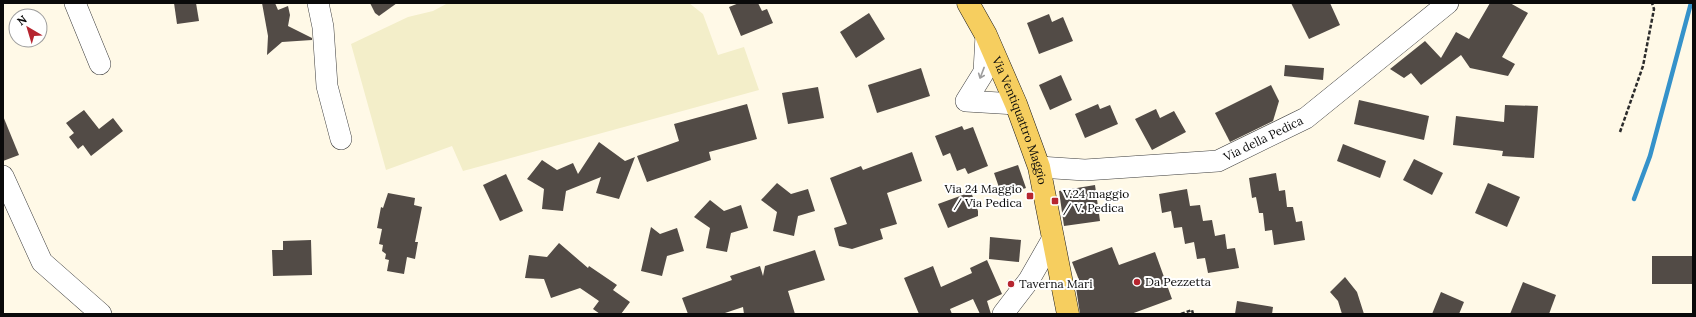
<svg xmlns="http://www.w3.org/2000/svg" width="1696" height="317" font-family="Lora,serif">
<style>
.farmland{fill:#f3eec9}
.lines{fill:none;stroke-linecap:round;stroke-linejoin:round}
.stream{stroke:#3592ca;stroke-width:4.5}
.building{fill:#524b46}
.minor-casing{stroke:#3d3d3d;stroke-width:22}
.major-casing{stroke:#1b1b1b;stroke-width:23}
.path{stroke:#2c2c2c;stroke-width:2.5;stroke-dasharray:4 2;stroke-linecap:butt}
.minor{stroke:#fff;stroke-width:21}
.major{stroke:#f6ce5f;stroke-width:22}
.oneway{stroke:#9d9d9d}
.poi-dot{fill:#b6252f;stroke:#fff;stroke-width:1.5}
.labels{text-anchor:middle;stroke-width:4;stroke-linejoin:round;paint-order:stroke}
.street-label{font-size:12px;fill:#0a0a0a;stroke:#fff}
.poi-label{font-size:12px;fill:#0a0a0a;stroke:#fff;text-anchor:start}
</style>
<rect width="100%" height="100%" fill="#fff9e7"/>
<path class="farmland" d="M448,3H689L703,14L718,55L744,47L759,90L463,171L452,146L386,170L351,44L408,17L433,11Z"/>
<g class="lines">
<path class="stream" d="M1634,199L1650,156L1691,3"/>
</g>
<g class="building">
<path d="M174,3H196L199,21L177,24Z"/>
<path d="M262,3H275L278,10L288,6L290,15L288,26L312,38V40L282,42L267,55L268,36Z"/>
<path d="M370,3H397L379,16L375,13Z"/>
<path d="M739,3H758L762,11L767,9L773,23L741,36L729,7Z"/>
<path d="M1291,3H1330L1340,25L1309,39Z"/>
<path d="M1490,3H1510L1528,13L1502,57L1515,64L1508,76L1470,68L1461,55L1421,85L1411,73L1404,78L1390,69L1425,41L1441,58L1456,32L1469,39Z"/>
<path d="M869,13L885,39L856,58L840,32Z"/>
<path d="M1049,14L1052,22L1063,17L1073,41L1039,54L1027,23Z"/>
<path d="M1285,65L1324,68L1323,80L1284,76Z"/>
<path d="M921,68L930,96L877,113L868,85Z"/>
<path d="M1061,75L1072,100L1050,110L1039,85Z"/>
<path d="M1271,85L1279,101L1273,121L1230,142L1215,113Z"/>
<path d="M818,87L824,118L788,124L782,93Z"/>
<path d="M1359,100L1429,116L1424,140L1354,124Z"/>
<path d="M747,104L757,139L709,152L711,160L647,182L637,156L679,141L674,124Z"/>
<path d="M1098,104L1100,109L1110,105L1118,124L1085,138L1075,114Z"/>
<path d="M1505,105L1538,106L1534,158L1502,156L1503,151L1453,145L1456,116L1504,122Z"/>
<path d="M1156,109L1160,118L1174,111L1186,132L1152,150L1135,119Z"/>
<path d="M84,110L99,129L113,118L123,131L91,156L83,145L78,149L69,137L74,133L66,123Z"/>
<path d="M3,116L19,155L3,161Z"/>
<path d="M962,126L964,130L973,127L988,166L968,174L965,168L957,171L950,153L943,156L935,136Z"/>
<path d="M599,142L625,161L635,157L619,199L596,193L601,177L566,191L563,211L542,209L544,189L527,179L542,160L557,170L573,163L578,174Z"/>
<path d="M1343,144L1386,161L1380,178L1337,161Z"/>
<path d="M912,152L922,181L887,193L897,224L880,229L883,239L852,249L839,246L834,228L847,224L830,178L861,166L863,170Z"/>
<path d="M1414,159L1443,173L1432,195L1403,180Z"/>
<path d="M1018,165L1026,188L1002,196L994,173Z"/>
<path d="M1276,173L1279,191L1285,190L1287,207H1293L1296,222L1302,221L1305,240L1274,245L1272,230L1265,231L1263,213H1259L1256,197L1252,198L1249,178Z"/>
<path d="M506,174L523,211L500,221L483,185Z"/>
<path d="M777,183L791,194L808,189L815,211L798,216L794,236L773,231L777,212L761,200Z"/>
<path d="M1488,183L1520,197L1507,227L1475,213Z"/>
<path d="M1095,185L1100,221L1064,226L1059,191Z"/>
<path d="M1187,189L1190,206L1200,205L1203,221L1212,220L1215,236L1225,234L1227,249L1235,248L1239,268L1208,273L1205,258L1197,259L1194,242L1185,244L1182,227L1174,228L1171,211L1162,213L1159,194Z"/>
<path d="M971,192L978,211V216L948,228L938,204Z"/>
<path d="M388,193L415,198L414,205L422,207L415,242H418L415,259L407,257L404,274L387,271L389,260L385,259L386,254L382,251L383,245L379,244L382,229L377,228L381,207L383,208Z"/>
<path d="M710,200L724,211L741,205L748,228L731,233L727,252L706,248L710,228L694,217Z"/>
<path d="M651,227L660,234L677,228L684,251L667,256L662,276L641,271Z"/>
<path d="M990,237L1021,240L1019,262L989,259Z"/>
<path d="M311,240L312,275L273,276L272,250H283V241Z"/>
<path d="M559,243L588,268L589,266L617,285L613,290L630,302L621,314H600L593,309L599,301L580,288L551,298L544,279L525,278L529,255L547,257Z"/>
<path d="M1112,247L1119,265L1155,252L1172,299L1131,314H1080L1075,281L1079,280L1072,262Z"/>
<path d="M815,250L825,280L788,291L795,314H744L743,307L722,314H688L682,298L732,280L730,276L760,266L763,276L765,266Z"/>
<rect x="1652" y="256" width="41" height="28"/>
<path d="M987,260L1002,294L987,301L991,314H980L973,299L950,309L952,314H919L904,278L933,266L941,287L972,273L970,268Z"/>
<path d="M1345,277L1357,292L1364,314H1342L1338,301L1330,292Z"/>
<path d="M1523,282L1556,295L1549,314H1510Z"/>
<path d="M1441,292L1464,302L1459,314H1432Z"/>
<path d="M1237,301L1273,307L1272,314H1235Z"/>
</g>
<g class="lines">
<g class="minor-casing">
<g id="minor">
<path d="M75,3L100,64"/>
<path d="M318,3L323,27L327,86L341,139"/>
<path d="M986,35L984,72L966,101L1016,104"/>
<path id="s1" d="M1039,167L1085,170L1218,161L1306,118L1448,3"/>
<path d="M3,176L42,262L101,314"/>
<path d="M1003,314L1029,280L1053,238"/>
</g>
</g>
<g class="major-casing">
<g id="major">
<path id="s2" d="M968,3L986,35L1016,104L1039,167L1068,314"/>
</g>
</g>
<g class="path">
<path d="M1620,132L1643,66L1654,9L1652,3"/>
<path d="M1181,314L1192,310L1193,314"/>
</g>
<use href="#minor" class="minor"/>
<use href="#major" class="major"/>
</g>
<defs><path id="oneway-shaft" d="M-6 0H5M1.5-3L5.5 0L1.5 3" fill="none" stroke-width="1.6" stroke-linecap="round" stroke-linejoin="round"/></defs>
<use class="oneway" href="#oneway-shaft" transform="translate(982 73) rotate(111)"/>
<g class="poi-dot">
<rect x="1026" y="192" width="8" height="8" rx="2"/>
<rect x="1051" y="197" width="8" height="8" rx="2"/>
<circle cx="1137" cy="282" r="4"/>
<circle cx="1011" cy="284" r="4"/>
</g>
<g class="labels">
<g class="street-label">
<text dy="4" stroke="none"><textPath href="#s2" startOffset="129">Via Ventiquattro Maggio</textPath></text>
<text dy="4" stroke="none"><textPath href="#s1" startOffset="230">Via della Pedica</textPath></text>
</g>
<g class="poi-label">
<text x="1022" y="193" text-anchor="end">Via 24 Maggio<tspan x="1022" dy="14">/ Via Pedica</tspan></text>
<text x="1063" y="198">V.24 maggio<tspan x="1063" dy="14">/ V. Pedica</tspan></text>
<text x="1145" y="286">Da Pezzetta</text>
<text x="1019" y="288">Taverna Mari</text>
</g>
</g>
<rect width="1696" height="317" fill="none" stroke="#0a0a0a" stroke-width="8"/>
<g transform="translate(28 28) rotate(322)"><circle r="19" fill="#ffffff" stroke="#9d9d9d"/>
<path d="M0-3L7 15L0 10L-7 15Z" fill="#b6252f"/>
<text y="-6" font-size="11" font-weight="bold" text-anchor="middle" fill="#0a0a0a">N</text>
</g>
</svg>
